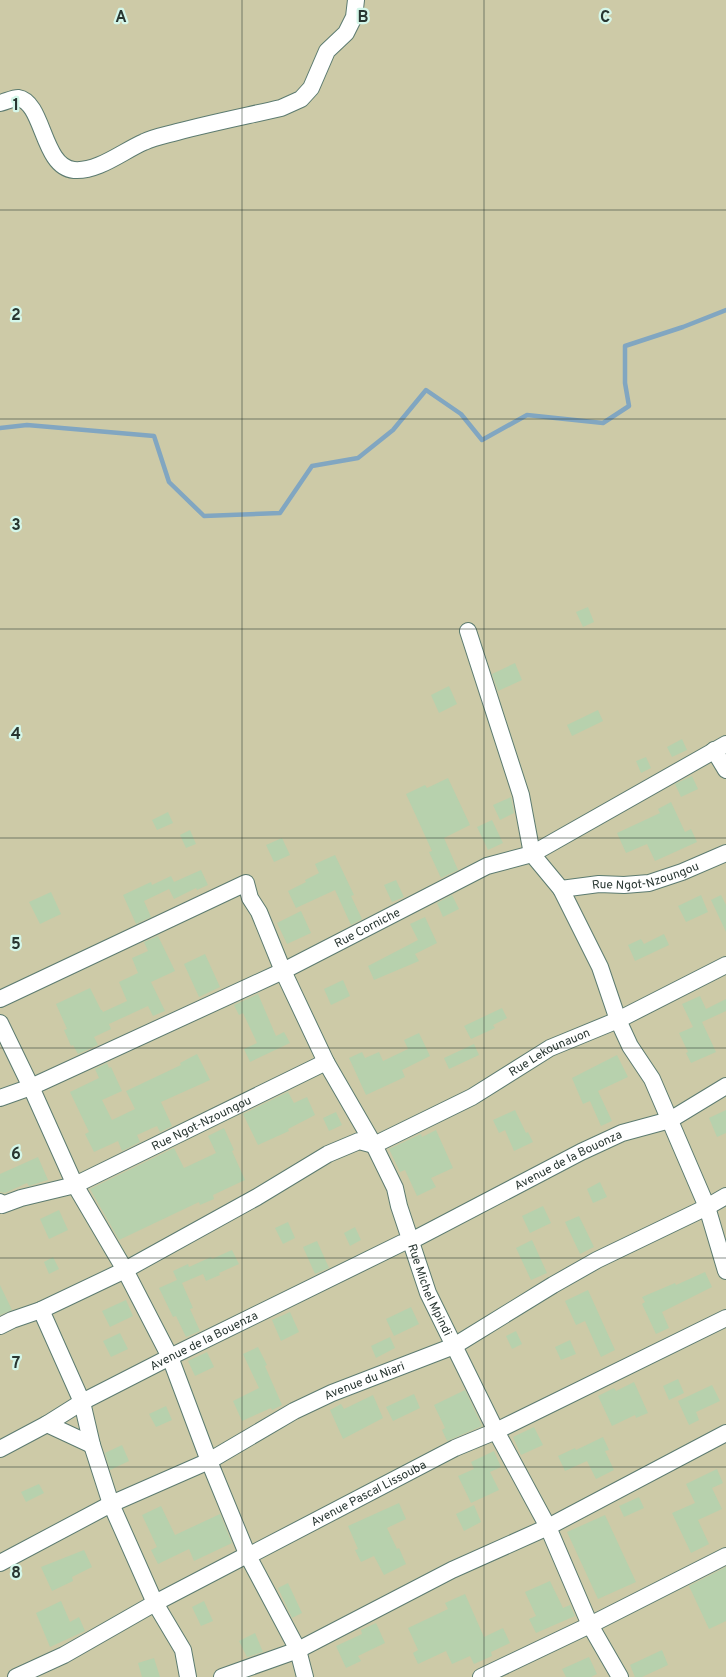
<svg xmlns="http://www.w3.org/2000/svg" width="726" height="1677" font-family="Overpass,sans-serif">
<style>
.green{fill:#cdcaa7}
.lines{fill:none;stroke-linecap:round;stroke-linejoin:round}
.stream{stroke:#81a6c1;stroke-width:4.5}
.building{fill:#b7d1ad}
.street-casing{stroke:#5c7b70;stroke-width:18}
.street{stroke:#fff;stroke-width:16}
.grid{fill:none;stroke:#283631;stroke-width:1;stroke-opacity:0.55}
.labels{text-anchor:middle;stroke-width:4.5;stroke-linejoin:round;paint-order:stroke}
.street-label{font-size:12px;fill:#283631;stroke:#d5f7ea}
.grid-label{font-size:16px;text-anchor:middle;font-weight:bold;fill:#283631;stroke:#d5f7ea;stroke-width:4.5;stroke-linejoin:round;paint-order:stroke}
</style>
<rect width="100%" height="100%" fill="#c8e9dd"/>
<rect class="green" x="0" y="0" width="726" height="1677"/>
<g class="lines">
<path class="stream" d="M0,428L27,425L154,436L169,482L204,516L280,513L312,466L358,458L393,430L426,390L461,414L482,440L527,415L603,423L629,406L625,383V346L683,327L726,310"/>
</g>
<g class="building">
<path d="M588,607L594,622L583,627L576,612Z"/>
<path d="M515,663L522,680L498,691L492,674Z"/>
<path d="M449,686L457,704L439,713L431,695Z"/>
<path d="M598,710L603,721L572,736L567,725Z"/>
<path d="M682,739L687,750L672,757L667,747Z"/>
<path d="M646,757L651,768L641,773L636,761Z"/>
<path d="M692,776L698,789L681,797L675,784Z"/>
<path d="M448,778L470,825L444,838L458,870L441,878L429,852L432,851L406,794L425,785L427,788Z"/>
<path d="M511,797L514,813L500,820L493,805Z"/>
<path d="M671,802L685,832L691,829L697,842L655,861L647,844L626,853L617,833L660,813L658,809Z"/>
<path d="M168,812L173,823L157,830L152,820Z"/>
<path d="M492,820L503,843L488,850L477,827Z"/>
<path d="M190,830L196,844L186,848L180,835Z"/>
<path d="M282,838L290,855L274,862L266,845Z"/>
<path d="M335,855L354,895L351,896L362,919L351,925L335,890L296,908L288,891L306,882L305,880L319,873L315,864Z"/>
<path d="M201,870L208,885L197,890L196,888L174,899L169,889L144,901L151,917L136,924L123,895L151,882L152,885L171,876L174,882Z"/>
<path d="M396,880L404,897L392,902L384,885Z"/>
<path d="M51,892L61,914L40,924L29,902Z"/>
<path d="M452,895L459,909L443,917L437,903Z"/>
<path d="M701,895L708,912L686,922L678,906Z"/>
<path d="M721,895L726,905V932L711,900Z"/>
<path d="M301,911L311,933L287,944L277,923Z"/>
<path d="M425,917L437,943L415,954L419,961L374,980L368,966L418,940L410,924Z"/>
<path d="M664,934L669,945L635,961L628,945L641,939L644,944Z"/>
<path d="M158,936L175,971L151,982L165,1011L153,1016L148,1006L109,1024L111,1029L94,1037L98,1045L78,1054L73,1045L71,1046L64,1030L67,1029L56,1004L90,988L101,1010H102L103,1012L127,1001L119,982L138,973L132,958L148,951L144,942Z"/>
<path d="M205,954L220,987L199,997L184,964Z"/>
<path d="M343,980L350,996L331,1005L324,989Z"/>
<path d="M258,994L276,1036L284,1032L290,1043L250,1062L244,1049L257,1043L243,1013L239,1015L234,1005Z"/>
<path d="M700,996L706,1009L726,999V1011L702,1022L716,1052L691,1063L686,1053L688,1052L679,1033L693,1027L682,1004Z"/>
<path d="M502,1008L507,1018L493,1025L495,1028L471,1039L464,1026Z"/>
<path d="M419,1033L430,1056L402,1070L405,1077L366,1095L349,1058L362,1052L365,1058L379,1052L383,1061L408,1049L404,1040Z"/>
<path d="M474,1044L479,1055L449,1069L444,1058Z"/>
<path d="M197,1054L210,1080L161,1102L172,1126L160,1132L157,1126L137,1135L140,1142L122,1151L118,1141L94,1152L85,1134L89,1132L70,1092L99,1078L95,1069L107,1063L109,1068L111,1067L122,1091L102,1100L112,1120L135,1109L126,1091L181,1065L180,1063Z"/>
<path d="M617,1055L628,1077L598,1091L612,1121L601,1126L590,1101L583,1104L572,1078Z"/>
<path d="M288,1092L294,1103L307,1097L315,1115L288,1129L289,1131L258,1145L243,1114Z"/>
<path d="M515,1110L526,1133L528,1132L533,1142L514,1151L505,1130L499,1133L493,1120Z"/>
<path d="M726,1110V1133L717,1137L709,1118Z"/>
<path d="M336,1112L342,1125L329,1131L323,1118Z"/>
<path d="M224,1128L234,1150L232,1151L245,1180L213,1195L214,1199L200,1205L199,1202L119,1240L90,1189L174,1148L184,1168L216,1153L208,1136Z"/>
<path d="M436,1130L453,1168L431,1178L436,1187L417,1196L405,1170L400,1172L389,1149L421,1134L422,1137Z"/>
<path d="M38,1157L48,1180L29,1186L27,1183L5,1193L0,1192V1174Z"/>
<path d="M600,1182L607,1197L593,1203L587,1189Z"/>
<path d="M543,1206L551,1223L530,1233L522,1216Z"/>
<path d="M59,1210L68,1230L49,1239L40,1219Z"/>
<path d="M579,1216L594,1247L580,1254L565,1222Z"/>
<path d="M288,1222L295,1238L283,1244L275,1228Z"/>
<path d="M355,1227L361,1240L350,1246L344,1233Z"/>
<path d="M532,1240L547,1273L531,1280L516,1248Z"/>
<path d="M317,1241L329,1268L315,1274L303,1247Z"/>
<path d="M232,1250L239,1264L219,1273L220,1275L206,1281L203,1274L182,1283L193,1308L190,1309L200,1331L186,1337L176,1316L173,1317L159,1288L177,1280L173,1271L188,1264L189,1267L211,1257L212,1259Z"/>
<path d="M53,1257L59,1269L49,1274L44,1262Z"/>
<path d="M705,1272L712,1287L662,1312L669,1328L656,1334L642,1304L645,1302L642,1297L675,1283L676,1285Z"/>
<path d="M0,1285L12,1310L0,1315Z"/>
<path d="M588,1290L615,1350L601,1357L585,1321L576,1325L565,1301Z"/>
<path d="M126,1300L133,1316L110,1327L102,1311Z"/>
<path d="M411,1307L419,1324L394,1336L386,1319Z"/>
<path d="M290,1312L299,1332L281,1341L272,1320Z"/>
<path d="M516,1331L522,1344L512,1349L506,1336Z"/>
<path d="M120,1333L128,1349L111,1357L103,1341Z"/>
<path d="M390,1337L395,1348L376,1358L371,1346Z"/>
<path d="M570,1340L576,1354L561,1360L555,1347Z"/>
<path d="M258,1347L267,1365L265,1366L282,1405L272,1410L271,1408L242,1421L233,1401L259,1388L243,1354Z"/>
<path d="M207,1352L214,1367L195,1376L188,1361Z"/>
<path d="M678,1379L684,1393L669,1400L663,1386Z"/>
<path d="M634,1382L648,1413L636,1418L635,1415L612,1426L598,1396L614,1388L616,1391Z"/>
<path d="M712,1385L720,1401L696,1412L699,1420L689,1425L678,1401Z"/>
<path d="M465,1390L482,1426L447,1441L442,1430L445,1428L434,1405Z"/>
<path d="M414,1394L420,1408L393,1421L386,1407Z"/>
<path d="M373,1395L383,1418L343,1439L330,1410L341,1404L344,1409Z"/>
<path d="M166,1406L172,1420L156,1427L149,1414Z"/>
<path d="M534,1427L543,1445L521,1455L513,1437Z"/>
<path d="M603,1437L609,1450L605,1451L614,1470L596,1479L587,1461L565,1471L558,1456L575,1448L576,1450Z"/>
<path d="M122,1445L129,1461L110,1470L105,1453Z"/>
<path d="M494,1451L501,1467L490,1472L499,1490L471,1503L458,1476L474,1469L471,1462Z"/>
<path d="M717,1469L723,1483L712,1488L722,1509L698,1520L709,1544L691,1553L672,1513L695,1503L686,1484Z"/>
<path d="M39,1484L44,1493L26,1502L21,1492Z"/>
<path d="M639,1497L644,1508L624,1517L619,1506Z"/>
<path d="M399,1503L406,1519L387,1528L397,1549L399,1548L406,1564L384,1575L374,1556L361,1562L355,1550L358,1549L348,1526Z"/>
<path d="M474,1505L481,1522L464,1531L456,1514Z"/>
<path d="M161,1506L175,1535L220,1514L232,1543L194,1561L189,1549L158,1564L151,1550L157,1547L142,1515Z"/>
<path d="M605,1515L636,1582L598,1599L567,1532Z"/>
<path d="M84,1550L92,1567L72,1577L73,1581L52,1591L41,1567Z"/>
<path d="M726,1567V1621L709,1629L689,1586Z"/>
<path d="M550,1581L563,1608L570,1605L575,1616L536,1633L529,1619L536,1616L525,1592Z"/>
<path d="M288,1583L302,1613L292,1618L278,1588Z"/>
<path d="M465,1594L484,1637L503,1628L510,1643L491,1652L492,1656L474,1664L470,1656L452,1664L446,1651L418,1664L413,1653L418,1650L408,1628L448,1609L445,1603Z"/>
<path d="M61,1601L70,1622L79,1617L85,1631L50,1647L36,1613Z"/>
<path d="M204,1601L213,1621L201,1626L192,1607Z"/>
<path d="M376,1623L385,1643L358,1656L361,1661L346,1668L336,1646L362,1634L361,1630Z"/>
<path d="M255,1633L263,1652L247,1657L239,1641Z"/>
<path d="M662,1650L668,1665L642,1677H635L630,1665Z"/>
<path d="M589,1657L597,1674L591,1677H566L562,1669Z"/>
<path d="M154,1658L160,1677H142L138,1663Z"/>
</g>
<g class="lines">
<g class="street-casing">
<g id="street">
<path d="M0,103C5,102 13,98 18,98C44,102 42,167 74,170C98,172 123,151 144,142C154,137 166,135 177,132C211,123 246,116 281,108L301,99L311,88L327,51L346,33L354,17L356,0"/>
<path d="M468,631L521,795L532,854L561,889L600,967L618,1020L630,1046L652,1079L707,1207L726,1271"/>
<path d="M714,750L726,770"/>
<path id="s1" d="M561,889L599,884L624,885L649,883L682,872L726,853"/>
<path id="s2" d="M0,999L246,883L250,898L259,912L283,971L326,1062L374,1145L395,1188L399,1206L428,1293L496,1431L548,1527L590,1625L620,1677"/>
<path d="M0,1023L31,1087L75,1185L125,1270L170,1357L209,1461L248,1556L298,1650L305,1677"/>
<path id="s3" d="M0,1098L31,1087L283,971L487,866L532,854L726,744"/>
<path id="s4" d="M0,1202L2,1205L21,1198L75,1185L326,1062"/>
<path d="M41,1310L82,1402L92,1445L111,1504L155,1603L183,1650L188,1677"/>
<path id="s5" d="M0,1326L12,1320L41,1310L125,1270L257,1197L328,1154L359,1141L374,1145L472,1097L550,1048L618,1020L726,965"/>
<path d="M47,1424L92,1445"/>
<path id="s6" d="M0,1449L47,1424L82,1402L170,1357L402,1243L411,1241L581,1152L622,1133L670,1120L726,1086"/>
<path id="s7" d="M0,1563L111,1504L209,1461L294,1411L332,1393L454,1346L553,1285L597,1260L707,1207L726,1196"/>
<path id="s8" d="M16,1677L64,1655L155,1603L245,1556H248L455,1448L496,1431L726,1318"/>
<path d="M222,1677L298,1650L452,1570L548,1527L726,1433"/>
<path d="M481,1677L590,1625L726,1556"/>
</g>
</g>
<use href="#street" class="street"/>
</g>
<path class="grid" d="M242,0V1677M484,0V1677M0,210H726M0,419H726M0,629H726M0,838H726M0,1048H726M0,1258H726M0,1467H726"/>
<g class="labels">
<g class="street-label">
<text dy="4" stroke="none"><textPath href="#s1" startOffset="86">Rue Ngot-Nzoungou</textPath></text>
<text dy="4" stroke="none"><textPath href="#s3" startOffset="405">Rue Corniche</textPath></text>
<text dy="4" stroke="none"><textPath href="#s5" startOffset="619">Rue Lekounauon</textPath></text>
<text dy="4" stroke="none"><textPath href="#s4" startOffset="220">Rue Ngot-Nzoungou</textPath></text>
<text dy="4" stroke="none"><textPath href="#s6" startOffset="638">Avenue de la Bouonza</textPath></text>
<text dy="4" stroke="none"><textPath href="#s2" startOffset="720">Rue Michel Mpindi</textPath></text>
<text dy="4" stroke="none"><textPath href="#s6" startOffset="231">Avenue de la Bouenza</textPath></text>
<text dy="4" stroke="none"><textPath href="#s7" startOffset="408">Avenue du Niari</textPath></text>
<text dy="4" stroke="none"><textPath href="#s8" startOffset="398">Avenue Pascal Lissouba</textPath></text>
</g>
</g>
<g class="grid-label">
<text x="121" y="22">A</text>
<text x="363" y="22">B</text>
<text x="605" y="22">C</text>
<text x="16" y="110">1</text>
<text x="16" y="320">2</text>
<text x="16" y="530">3</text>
<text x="16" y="739">4</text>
<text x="16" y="949">5</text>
<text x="16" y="1159">6</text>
<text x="16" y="1368">7</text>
<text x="16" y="1578">8</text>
</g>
</svg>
